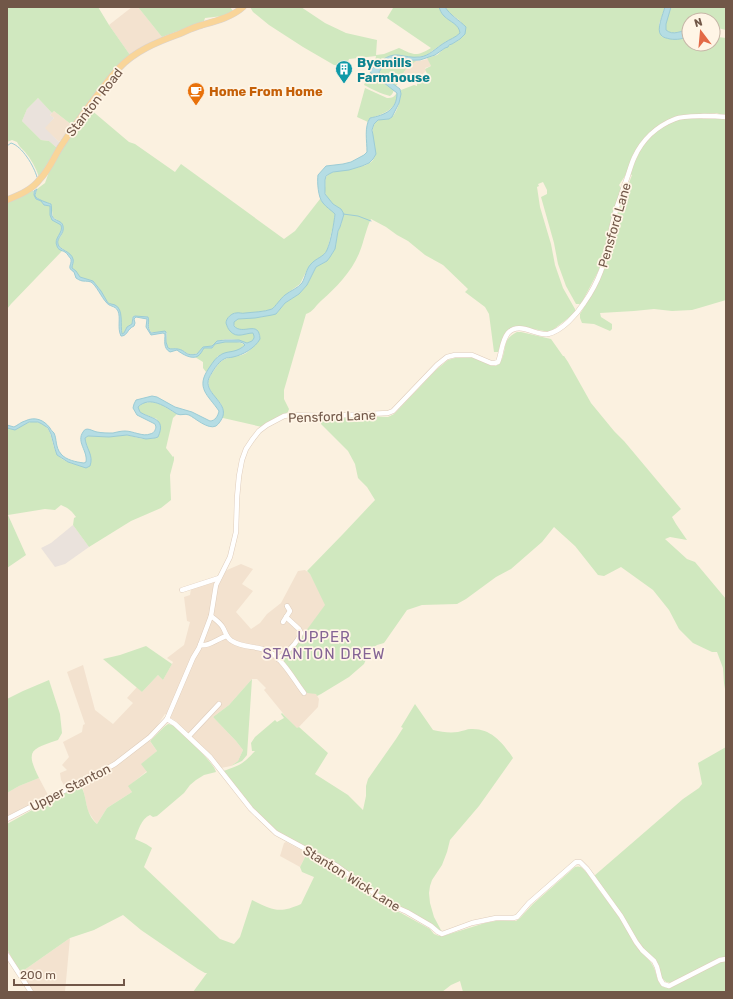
<svg xmlns="http://www.w3.org/2000/svg" width="733" height="999" font-family="Rubik,sans-serif">
<style>
.residential{fill:#f3e2cf}
.industrial{fill:#eae2dc}
.green{fill:#d0e8bf}
.water{fill:#b5dde4;stroke:#9cccd5}
.lines{fill:none;stroke-linecap:round;stroke-linejoin:round}
.stream{stroke:#9cccd5;stroke-width:1}
.minor-casing{stroke:#dfcdbc;stroke-width:5.5}
.major-casing{stroke:#dad3cf;stroke-width:7}
.minor{stroke:#fff;stroke-width:4.5}
.major{stroke:#f9d599;stroke-width:6}
.labels{text-anchor:middle;stroke-width:3.5;stroke-linejoin:round;paint-order:stroke}
.culture-label{font-size:13px;font-weight:bold;fill:#0d838f;stroke:#fff5e6;text-anchor:start}
.food-label{font-size:13px;font-weight:bold;fill:#c56008;stroke:#fff5e6;text-anchor:start}
.street-label{font-size:13px;fill:#715748;stroke:#fff5e6}
.quarter-label{font-size:15px;letter-spacing:1px;fill:#846495;stroke:#fff5e6}
</style>
<rect width="100%" height="100%" fill="#fbf1e0"/>
<g class="residential">
<path d="M132,7H138L162,37L153,41L130,55L109,25Z"/>
<path d="M428,59L431,66L425,68L426,71L414,82H398L406,69L415,61H419Z"/>
<path d="M54,111L72,125L59,142L44,128L54,118L50,115Z"/>
<path d="M241,564L253,569L242,584L253,591L236,612L251,629L260,623L267,614L281,603L298,571L305,570L310,574L326,605L289,654L278,662L303,693L309,692L316,694L319,699L318,707L297,729L286,717L264,690L266,688L257,679H252L229,705L213,717L236,741L243,750L238,761L231,766L221,768L177,722L165,714L157,726L147,737L157,751L142,764L147,771L129,786L132,792L107,808L97,824L93,819L88,811L83,789L79,782L65,787L61,780L60,773L67,770L62,765L69,757L63,742L82,732L83,725L85,724L67,672L83,665L95,710L113,724L133,703L127,698L137,687L142,692L158,675L163,680L173,662L167,658L184,645L190,622L187,621L184,597L190,595L191,589L223,574L227,570Z"/>
<path d="M39,778L48,795L30,806H27L7,816V793L19,786Z"/>
<path d="M286,842L307,853L300,867L280,856L284,843Z"/>
<path d="M70,938L65,992H33L20,973Z"/>
</g>
<g class="industrial">
<path d="M38,98L52,113L50,115L54,118L45,128L59,142L57,148L49,141L41,140L22,121L27,109Z"/>
<path d="M73,525L89,547L65,564L55,567L41,548L51,543Z"/>
</g>
<g class="green">
<path d="M7,7H98L109,25L130,55L117,66L72,125L54,111L52,113L38,98L27,109L22,121L41,140L49,141L57,148L39,177C36,168 31,159 25,152C21,148 19,146 17,142L12,140L7,142Z"/>
<path d="M138,7H230L233,11L223,16L205,18L204,21L162,37Z"/>
<path d="M250,7H301L325,23L346,33L377,40L376,55L384,54L399,48C414,55 416,57 431,48L387,18L393,8L392,7H439C440,10 441,13 444,16C450,22 459,23 460,33L456,37L445,42L425,56L411,58L406,56H389L374,66L376,56L349,59L345,69L340,66L341,63L340,62L338,65H334L303,47L269,25L253,12Z"/>
<path d="M445,7H665L659,24L662,37C672,39 679,40 689,36V44H713V33L718,37L726,38V116L721,115L717,113L699,115L703,119H726V300L699,308L692,310L672,311L654,309L634,311L600,313L601,317L612,324V329L610,331L594,324L582,323L580,318V314L595,289L603,271L617,215L632,175L627,173L619,185L622,190L612,217L608,240L600,268L581,304H576L566,286L558,264L554,243L541,197L547,194V190L543,182L538,184L539,186L537,187L540,207L551,244L555,265L563,288L575,309V313L550,332L527,328L519,327L504,336L498,352H494L489,314L485,307L465,292L468,289L443,265L425,255L408,241L397,235L386,227L371,219C366,229 364,241 360,251C353,270 337,287 322,300C316,305 313,312 306,314L284,390V399L289,409L288,412L262,427L223,418C223,414 223,409 222,406C221,403 218,400 216,398C205,384 207,380 217,366C224,356 232,358 242,355C248,353 257,344 260,339V334L236,329L234,324V321L238,319L262,317L277,313L285,303L299,294L307,285L316,267L327,261L333,252L335,247L338,232L342,222L341,209C333,205 324,198 325,188C326,184 324,179 327,176C332,168 364,171 373,160C380,150 367,135 376,121C380,119 386,120 389,119C397,116 401,98 401,90L414,85L417,86V82L421,77L424,78L428,76L425,69L431,66L427,58L437,55L445,48L459,40L465,34C464,30 463,24 460,21C455,16 449,14 445,7Z"/>
<path d="M671,7H726V30L713,27V20H689V29C684,30 678,33 673,33C659,34 669,14 671,7Z"/>
<path d="M398,60L407,61H416L406,69L398,81L399,82L396,86L380,74L379,72C379,72 382,67 382,66C385,64 395,61 398,60Z"/>
<path d="M370,72L394,90C393,92 393,94 390,96C381,94 372,89 364,85Z"/>
<path d="M365,88L387,98C392,98 395,97 397,92C400,108 382,115 370,118L368,122L357,117Z"/>
<path d="M90,109L129,142L135,144L175,172L181,164L284,239L295,231L320,199L323,203L335,213L334,222L327,251L323,255L308,268L300,284L285,295L273,309L265,311L244,314L235,313L228,318L226,322L228,328L243,335L248,333H253L255,337C253,340 251,342 248,343C245,343 241,341 238,340C230,339 217,338 212,346C204,348 203,347 198,353C187,357 187,351 178,349C174,348 171,350 168,348L166,342L167,333L161,332H151C147,326 150,323 148,317L135,316H134L132,318V324L127,327L124,333L122,334L120,321L121,317L119,309L108,303L99,288L93,281L80,277L76,272L72,268L73,260L66,251L60,247L58,244V240L61,236L63,231V225L53,217L51,204C45,203 39,200 35,196L37,189L45,183L50,169L66,141Z"/>
<path d="M33,190L34,195L36,199L41,201L44,205L50,206V215L54,221C69,225 59,233 56,242L61,250L62,251L11,304L7,309V203L21,197Z"/>
<path d="M517,332H521L551,339L563,356H564L568,362L591,403L614,431L624,441L681,509L672,517L676,524L687,540L670,537L665,539L687,559L695,562L726,599V695L724,683L723,668L717,652H712L693,643L679,629L669,610L653,590L621,567L604,576L598,575L575,546L554,527L542,542L511,569L496,577L466,599L457,604L422,605L407,610L384,643L377,645L370,650L364,664L349,677L321,694L317,696L316,694L307,693L281,659L289,654L325,605L310,574L307,571L343,534L375,500L367,487L358,478L355,464L348,451L321,424L322,417L342,418L362,416L388,417L394,414L436,370L448,360L455,358L472,357L491,365L496,366C498,364 501,361 502,359C507,346 502,340 517,332Z"/>
<path d="M222,342C229,341 240,341 245,345L237,351L222,354L218,356L206,372L203,368V362L195,357L200,354L204,348H212L215,344Z"/>
<path d="M152,402L160,404L177,414L173,418L166,448L173,457L174,456V460L170,475L171,500L161,508L131,521L89,547L73,525L74,518L76,517C72,511 68,508 61,505L55,510L45,509L8,515L26,555L7,568V428C22,433 26,416 42,424C52,429 51,440 55,450C58,458 66,462 74,464C75,464 79,466 80,466C83,466 88,463 91,462C91,453 86,447 85,438L88,436L109,437L127,435L143,439H151L158,437L159,435L157,419L141,413L138,408V407L144,403Z"/>
<path d="M146,646L172,664L163,680L158,675L142,692L103,659L120,655Z"/>
<path d="M252,679L247,755L242,761L231,766L238,761L243,750L236,741L213,717L229,705Z"/>
<path d="M49,680L60,714L62,733L58,740C31,749 25,750 39,778L19,786L7,793V699L23,691Z"/>
<path d="M415,704L433,730C442,732 449,733 458,732C463,731 467,729 471,729C491,728 503,743 513,758L479,806L450,840L447,852L442,865L432,880L430,886L429,893L430,903L434,917L442,932L388,901L336,864L276,831L252,808L223,771C239,766 243,764 255,751H252L251,743L255,737L275,720L277,722L284,718L281,714L282,713L297,728L299,727L328,753L315,774L348,795L363,810L366,796V786L368,779L396,739L403,728L401,727Z"/>
<path d="M168,724L173,725C182,734 214,762 216,772L204,775L196,780L190,785L184,793L157,816L153,817L150,815C141,819 138,831 135,839L146,844L152,848L144,867L220,939L234,944L240,937L252,900C273,910 279,914 301,904L314,877L302,872L300,867L307,853L334,868L352,882L388,907L401,913L430,929L434,934L439,936H443L485,923L501,920L516,921L520,918L533,904L575,867C581,865 583,869 587,873C598,890 612,906 623,923C627,930 631,938 635,945C640,952 649,958 653,966C658,975 656,988 670,988L721,962L726,961V992H463L460,981L451,985L442,992H193L207,973H205L198,969L141,930L123,915L94,930L70,938L20,973L7,949V824L50,800L59,797L70,789L81,786C88,799 84,812 97,824L107,808L132,792L128,786L147,772L141,764L157,751L150,741L164,727Z"/>
<path d="M726,747V957L671,983L666,982L662,978L660,973L594,876L683,799L699,788L702,784L698,763Z"/>
</g>
<g class="water">
<path d="M439,7H445C450,15 459,20 466,27L465,34L460,39L452,44L449,45L448,47L445,48L435,55L420,60L393,61L390,63L383,66L379,72L380,74L400,89L401,94L399,103L392,117L389,119L378,120L374,124L372,130L373,135L376,154L373,159L369,163L362,166L349,170L333,172L329,174L326,176L325,180V194L333,204L341,209L344,214L340,227L338,231L335,249L330,257L327,261L316,267L307,285L299,294L285,303L276,314L272,315L255,318L238,319L234,322V326C243,336 259,319 260,339C255,348 243,355 233,357C230,358 227,357 224,359C218,362 212,372 209,378C203,393 227,401 223,416C222,419 219,424 216,426C208,430 195,418 189,415C185,413 181,416 177,414C166,407 150,395 138,407L140,412C150,419 167,417 158,437L155,438L146,439L127,435L109,437L88,436L85,438C86,449 94,455 90,466L86,468L68,462L57,455L55,449L51,434L48,428L42,424L38,422H29L15,430L7,428V425L14,427C18,425 21,422 25,421C35,416 44,420 50,428C50,429 53,432 54,433C57,439 55,447 61,454C66,460 76,462 84,463L86,462C88,451 76,442 83,432C86,426 92,431 97,432C102,433 108,433 113,433C117,432 121,431 125,431C133,431 143,437 150,434C154,433 155,431 156,427L155,424L137,415L133,408L134,404L136,400L152,396L157,397L175,407L192,412L210,421C215,421 218,416 219,411C208,395 195,388 209,368C213,362 216,357 222,354C226,352 230,352 234,351C238,350 242,348 245,345L243,343L240,342H225L215,344L212,348H204C202,351 201,354 198,356C192,360 182,354 177,350L170,352C163,348 165,341 165,334L163,333L151,335L146,327L147,319L136,317L134,319L135,323L134,326C127,329 128,335 122,336H121C117,328 121,318 118,311C115,305 109,307 106,302C102,298 96,285 91,282C85,280 83,283 76,278L74,272C66,267 72,266 71,259C69,257 67,253 65,252C61,250 58,250 57,246C53,238 64,233 61,225L52,220L50,215V206L44,205L41,201L36,199L34,195V191L37,189C36,191 35,194 35,196C36,199 48,203 51,204C52,208 51,212 52,216C55,222 62,220 63,226C65,234 56,238 58,244C59,250 71,251 73,259C74,262 72,265 72,268L76,271L80,277L93,281L101,291L108,303C110,304 112,304 115,305C124,309 120,326 122,334L124,333L127,327L132,324L133,317L135,316L148,317C150,323 146,326 151,333L165,331L166,332V342L168,348C172,350 174,348 178,349C186,350 185,357 197,354L203,347L212,346L217,341L225,340H239L247,343L252,341L254,338V336L253,333C245,333 237,339 230,331C228,329 227,326 226,323C226,318 232,313 236,313C239,312 242,314 245,313C254,312 264,312 272,309C275,307 281,298 285,295C290,291 298,288 302,283C306,276 306,269 311,264C316,258 324,257 327,250C331,241 334,223 335,214C331,210 326,207 323,203C318,198 317,181 318,175L326,166L343,164L351,162L364,155L367,152C367,141 364,127 370,118C385,115 397,110 397,93L370,72L371,70C378,63 387,54 398,55C406,56 411,58 420,57C429,56 436,48 444,43C450,39 455,38 460,33C459,24 450,22 444,16C441,13 440,10 439,7Z"/>
<path d="M665,7H671L666,24V30C673,36 681,31 689,29V36C683,39 677,40 670,39C667,38 663,38 661,35C656,30 663,14 665,7Z"/>
</g>
<g class="lines">
<g class="stream">
<path d="M7,146L11,143C22,146 34,166 37,177"/>
<path d="M343,214L358,216L371,221"/>
</g>
<g class="minor-casing">
<g id="minor">
<path d="M182,590L219,578"/>
<path d="M211,616C215,619 219,622 222,626C226,632 226,638 232,641C243,648 257,646 268,651C283,659 294,680 304,693"/>
<path d="M283,622L290,611L287,606"/>
<path d="M200,645C209,647 218,638 227,636"/>
<path d="M278,659C287,652 297,644 301,633L299,629L286,617"/>
<path d="M167,719L175,724L210,757L251,809L276,833L337,866L389,904L407,912L431,926L438,932L442,934L472,923L496,918H513L517,917L529,903L576,862H580L587,869L621,916L636,942L642,950L654,961L657,967L660,979L663,984L669,986L720,960L726,959"/>
<path d="M189,736L219,704"/>
<path d="M7,819L50,797L58,794L75,785L83,782L115,764L150,737L167,719L193,658L199,648L211,616L216,585L230,557L236,532L237,498L239,476L242,460L246,449L252,440L259,431L267,425L284,416L290,415L329,416L388,413L393,411L437,365L447,357L455,355H472L491,363H495L498,362C502,353 501,342 508,333C519,321 536,336 548,334C562,331 577,314 584,303C591,293 597,282 601,271C608,254 609,235 614,218C616,207 621,197 624,186C628,177 630,167 634,158C642,140 657,126 675,119C684,115 715,116 726,117"/>
<path d="M7,955L31,992"/>
</g>
</g>
<g class="major-casing">
<path id="major" d="M7,200C19,195 32,190 40,179C49,170 54,157 61,146C73,128 85,111 98,94C105,85 111,76 119,68C135,51 157,42 179,34C186,31 194,27 202,25C216,21 232,17 243,7"/>
</g>
<use href="#minor" class="minor"/>
<use href="#major" class="major"/>
</g>
<defs>
<g id="building-pin" transform="scale(0.9)"><path d="M0 17L-7.5 6A9.5 9.5 0 1 1 7.5 6Z" fill="#0f9aa8" stroke="#fff5e6"/><path d="M-4-6H4V6H1V3H-1V6H-4ZM-2.5-4.3h1.7v1.8h-1.7ZM.8-4.3h1.7v1.8H.8ZM-2.5-1h1.7V.8h-1.7ZM.8-1h1.7V.8H.8Z" fill="#fff"/></g>
<g id="cafe-pin" transform="scale(0.9)"><path d="M0 17L-7.5 6A9.5 9.5 0 1 1 7.5 6Z" fill="#e8710a" stroke="#fff5e6"/><path d="M-5.5-4.5H6V0H3Q3 3.5 0 3.5H-2.5Q-5.5 3.5-5.5 0ZM3-3.2v2h1.7v-2ZM-6 4.5H4V6H-6Z" fill="#fff"/></g>
</defs>
<g fill-rule="evenodd">
<use href="#building-pin" x="344" y="69"/>
<use href="#cafe-pin" x="196" y="91"/>
</g>
<g class="labels">
<g class="culture-label">
<text x="357" y="67">Byemills<tspan x="357" dy="15">Farmhouse</tspan></text>
</g>
<g class="food-label">
<text x="209" y="96">Home From Home</text>
</g>
<g class="street-label">
<text transform="translate(94 102) rotate(-52)" y="5">Stanton Road</text>
<text transform="translate(614 225) rotate(-74)" y="5">Pensford Lane</text>
<text transform="translate(332 416) rotate(-2)" y="5">Pensford Lane</text>
<text transform="translate(70 787) rotate(-27)" y="5">Upper Stanton</text>
<text transform="translate(352 878) rotate(32)" y="5">Stanton Wick Lane</text>
</g>
<g class="quarter-label">
<text x="324" y="642">UPPER<tspan x="324" dy="17">STANTON DREW</tspan></text>
</g>
</g>
<rect width="733" height="999" fill="none" stroke="#715748" stroke-width="16"/>
<g transform="translate(701 32) rotate(344)"><circle r="19" fill="#fff5e6" stroke="#c6b6a7"/>
<path d="M0-3L7 15L0 10L-7 15Z" fill="#e36a47"/>
<text y="-6" font-size="11" font-weight="bold" text-anchor="middle" fill="#715748">N</text>
</g>
<path d="M14 979v6h110v-6" fill="none" stroke="#715748" stroke-width="2"/>
<text x="20" y="979" font-size="12" fill="#715748" stroke="#fff5e6" stroke-width="3" paint-order="stroke">200 m</text>
</svg>
